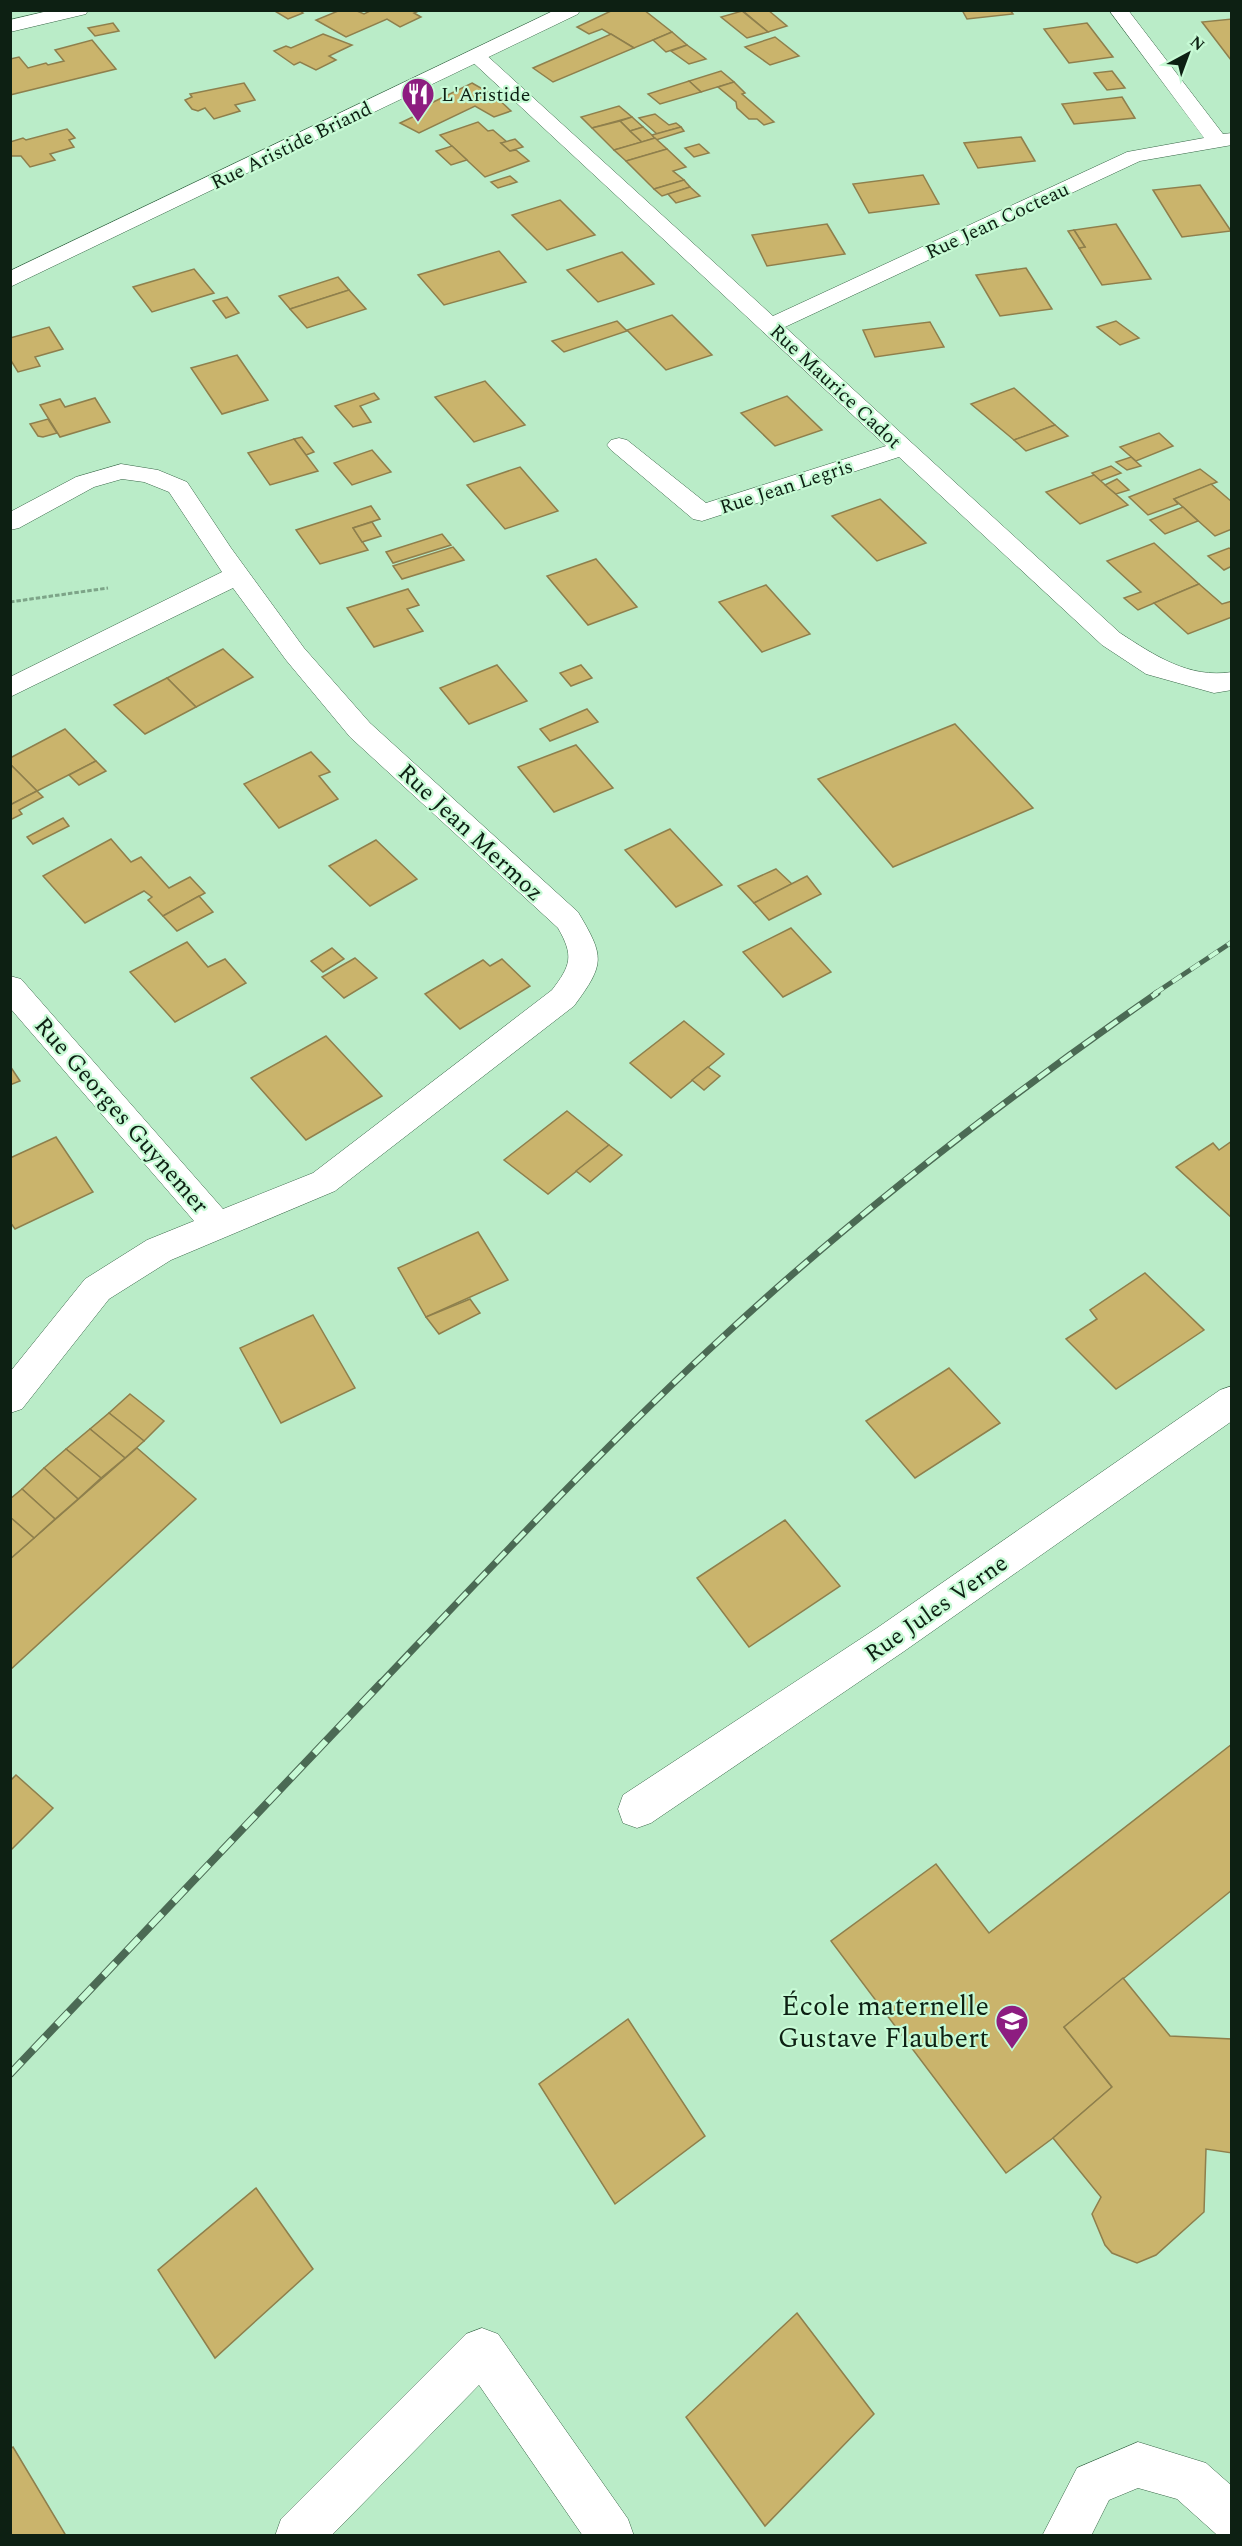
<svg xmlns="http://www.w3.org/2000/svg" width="1242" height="2546" font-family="Spectral,serif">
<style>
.building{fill:#cab46c;stroke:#8e7f4c;stroke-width:1.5}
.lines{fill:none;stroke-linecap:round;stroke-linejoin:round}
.minor-casing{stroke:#386647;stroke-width:1}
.major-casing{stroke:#386647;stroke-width:1}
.path{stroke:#7da488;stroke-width:3;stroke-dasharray:4.5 2;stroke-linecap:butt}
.minor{fill:#fff;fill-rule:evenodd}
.major{fill:#fff;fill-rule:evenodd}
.rail-far2-casing{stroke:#4b6a54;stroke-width:5}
.rail-far1-casing{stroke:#4b6a54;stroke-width:7}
.rail-casing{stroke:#4b6a54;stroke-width:8}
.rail-far2{stroke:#c7fad5;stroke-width:4;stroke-dasharray:11;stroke-linecap:butt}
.rail-far1{stroke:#c7fad5;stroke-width:4.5;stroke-dasharray:14;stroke-linecap:butt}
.rail{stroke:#c7fad5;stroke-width:6;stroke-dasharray:17;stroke-linecap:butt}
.labels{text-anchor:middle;stroke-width:4.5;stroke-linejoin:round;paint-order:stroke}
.far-poi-label{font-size:20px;fill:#0d2013;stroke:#c7fad5;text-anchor:start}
.far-street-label{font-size:20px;fill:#0d2013;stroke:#c7fad5}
.street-label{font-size:24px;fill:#0d2013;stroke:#c7fad5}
.near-poi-label{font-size:28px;fill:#0d2013;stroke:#c7fad5;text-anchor:end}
</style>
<rect width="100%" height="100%" fill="#baecc8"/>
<g class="building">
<path d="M273,10H299L303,13L288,19Z"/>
<path d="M372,10H421L414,13L421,17L400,27L387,19L346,37L316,20L338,11H357L364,14Z"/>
<path d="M613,10H644L672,32L634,48L602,29L589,34L577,27Z"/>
<path d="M768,10L787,26L768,32L742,10Z"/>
<path d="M962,10H1010L1013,14L967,19Z"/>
<path d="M742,11L768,32L747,38L721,17Z"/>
<path d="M1232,19V60H1231L1202,22Z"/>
<path d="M113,23L119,31L95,36L88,28Z"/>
<path d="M1087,23L1113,57L1069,63L1044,29Z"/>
<path d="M672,32L687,45L666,52L653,40Z"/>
<path d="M323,34L352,45L329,56L336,60L316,70L300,62L294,65L274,51L286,46L291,48Z"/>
<path d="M611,34L634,48L553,82L533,68Z"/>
<path d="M775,37L799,56L770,65L745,47Z"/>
<path d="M92,40L116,69L10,95V59L19,57L28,68L46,63L48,65L64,61L55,50Z"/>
<path d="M687,45L698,53L706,59L689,64L671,51Z"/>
<path d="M721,71L734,82L701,92L689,81Z"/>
<path d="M1112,71L1125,88L1107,90L1094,73Z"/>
<path d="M689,81L701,92L660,104L648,94Z"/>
<path d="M734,82L745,93L742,94L774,122L764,125L757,119H749L737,108L736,102L718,87Z"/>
<path d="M244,83L255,100L235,105L240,111L214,119L205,108L198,111L192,109L185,100L192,97L190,94Z"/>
<path d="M472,83L495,96L511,111L494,117L475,106L419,133L400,123L419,114L415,111Z"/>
<path d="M1122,97L1135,118L1074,124L1062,104Z"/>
<path d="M619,106L632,117L592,128L581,117Z"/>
<path d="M655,114L669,125L676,123L681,127L657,134L639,118Z"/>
<path d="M632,117L643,127L630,131L620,121Z"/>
<path d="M620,121L630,131L642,142L614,150L592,128Z"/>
<path d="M478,122L488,131L493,130L507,142L501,143L510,151L516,150L529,161L485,177L440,135Z"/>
<path d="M643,127L652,135L655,138L642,142L630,131Z"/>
<path d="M681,127L684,131L656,140L652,135Z"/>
<path d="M67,129L75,138L69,140L74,147L50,154L55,160L30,167L21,156H10V142L23,138L26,140Z"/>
<path d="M1021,137L1035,161L978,168L964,143Z"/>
<path d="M655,138L667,149L626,161L614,150Z"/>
<path d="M515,139L523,147L510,151L501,143Z"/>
<path d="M699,144L709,153L694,157L685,148Z"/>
<path d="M452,146L467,160L451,165L436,151Z"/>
<path d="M667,149L686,167L673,171L684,180L654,189L626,161Z"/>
<path d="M923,175L939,204L869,213L853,184Z"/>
<path d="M510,176L517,182L498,188L491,182Z"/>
<path d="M684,180L690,187L662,196L654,189Z"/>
<path d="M1200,185L1231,231L1182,237L1153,190Z"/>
<path d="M690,187L700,196L676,203L668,194Z"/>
<path d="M560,200L595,235L547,250L512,215Z"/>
<path d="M827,224L845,254L767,266L752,235Z"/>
<path d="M1116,224L1151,279L1102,285L1079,248L1085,247L1074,230Z"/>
<path d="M1074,230L1085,247L1079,248L1068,231Z"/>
<path d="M499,251L526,282L444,305L418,275Z"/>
<path d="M622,252L654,284L598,302L567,270Z"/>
<path d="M1026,268L1052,309L1000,316L976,275Z"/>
<path d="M194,269L214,293L152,312L133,287Z"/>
<path d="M338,277L349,290L290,309L279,296Z"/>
<path d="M349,290L366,309L307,328L290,309Z"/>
<path d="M227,297L239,313L226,318L213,301Z"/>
<path d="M672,315L712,355L666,370L627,330Z"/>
<path d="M617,321L627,331L564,352L552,341Z"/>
<path d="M1116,321L1139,338L1120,345L1097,327Z"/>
<path d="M930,322L944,347L875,357L863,330Z"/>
<path d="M49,327L63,349L35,357L40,366L18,372L10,359V338Z"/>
<path d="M237,355L268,400L222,414L191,368Z"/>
<path d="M485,381L525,425L474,442L435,397Z"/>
<path d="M1014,388L1055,425L1014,440L971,404Z"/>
<path d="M374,393L379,399L360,406L371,422L353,427L335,406Z"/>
<path d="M787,396L822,430L775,446L741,413Z"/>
<path d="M95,398L110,422L60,437L40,405L60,399L65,407Z"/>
<path d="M48,419L57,433L43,437L38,436L30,424Z"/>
<path d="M1055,425L1068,436L1026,451L1014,440Z"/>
<path d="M1159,433L1173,446L1136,461L1120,447Z"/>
<path d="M302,437L314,452L306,455L294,439Z"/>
<path d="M294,439L318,471L270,485L248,453Z"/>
<path d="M372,450L391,472L352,485L334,463Z"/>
<path d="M1131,457L1141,466L1127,470L1116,462Z"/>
<path d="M1111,466L1121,473L1100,481L1092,473Z"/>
<path d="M520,467L558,511L505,529L467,485Z"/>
<path d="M1200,469L1217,482L1174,499L1178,504L1148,515L1129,497Z"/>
<path d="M1094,475L1128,505L1080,524L1046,492Z"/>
<path d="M1117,479L1129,490L1116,494L1105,485Z"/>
<path d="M1211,484L1232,502V529L1215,536L1174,499Z"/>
<path d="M880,499L926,543L877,561L832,516Z"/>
<path d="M371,506L380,519L353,528L368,550L320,564L296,530Z"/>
<path d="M1183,507L1198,521L1165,534L1150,520Z"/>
<path d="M372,522L381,536L362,542L353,528Z"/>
<path d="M442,534L451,545L393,563L386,552Z"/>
<path d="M1154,543L1199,584L1138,610L1124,598L1141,592L1107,561Z"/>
<path d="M453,547L464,560L402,579L393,566Z"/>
<path d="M1229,548L1232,550V566L1224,570L1208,556Z"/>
<path d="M596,559L637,607L588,625L547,576Z"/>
<path d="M1199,584L1222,604L1232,601V617L1188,634L1154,603Z"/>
<path d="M766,585L810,634L762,652L719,602Z"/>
<path d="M408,589L419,605L407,609L423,631L374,647L347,608Z"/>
<path d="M223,649L253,677L196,707L167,678Z"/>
<path d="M497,665L527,701L469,724L440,688Z"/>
<path d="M581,665L592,678L571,686L560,673Z"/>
<path d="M167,678L196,707L145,734L114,705Z"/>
<path d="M587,709L598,722L550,741L540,729Z"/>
<path d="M955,724L1033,808L893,867L818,779Z"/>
<path d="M65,729L96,761L37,791L10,764V758Z"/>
<path d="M576,745L613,788L554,812L518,767Z"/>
<path d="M311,752L330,772L319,776L338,799L279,828L244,784Z"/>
<path d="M96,761L106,771L79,785L69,775Z"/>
<path d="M10,764L37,791L10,805Z"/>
<path d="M37,791L43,797L19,810L22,814L10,820V805Z"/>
<path d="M63,818L69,826L33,844L27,837Z"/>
<path d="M670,829L722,885L676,907L625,850Z"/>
<path d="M111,839L131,862L141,857L169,888L190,877L205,893L163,916L148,900L152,897L144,891L85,923L43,876Z"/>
<path d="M376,840L417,879L370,906L329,866Z"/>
<path d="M776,869L792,884L754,903L738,886Z"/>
<path d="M807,876L821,894L769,920L754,903Z"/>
<path d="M199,896L213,912L177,931L163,916Z"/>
<path d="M791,928L831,972L783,997L743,952Z"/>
<path d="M187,942L208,967L225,959L246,983L175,1022L130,972Z"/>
<path d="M332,948L344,959L323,972L311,961Z"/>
<path d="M355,958L377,978L344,998L322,977Z"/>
<path d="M502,959L530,986L460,1029L425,994L483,960L490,966Z"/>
<path d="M684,1021L724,1054L671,1098L630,1063Z"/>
<path d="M326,1036L382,1096L306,1140L251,1078Z"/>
<path d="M10,1066L20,1081L10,1085Z"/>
<path d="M708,1067L720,1076L704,1090L692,1080Z"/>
<path d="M567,1111L609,1145L548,1194L504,1160Z"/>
<path d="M56,1137L93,1192L15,1229L10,1222V1158Z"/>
<path d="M1232,1141V1218L1176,1167L1213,1143L1219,1150Z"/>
<path d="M609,1145L622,1155L590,1182L576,1171Z"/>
<path d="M478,1232L508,1280L426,1317L398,1268Z"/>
<path d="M1145,1273L1204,1330L1116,1389L1066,1339L1097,1319L1090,1310Z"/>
<path d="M470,1299L480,1313L439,1334L426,1317Z"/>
<path d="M313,1315L355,1388L281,1423L240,1348Z"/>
<path d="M949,1368L1000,1423L915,1478L866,1421Z"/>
<path d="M130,1394L164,1421L144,1441L109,1413Z"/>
<path d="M109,1413L144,1441L125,1458L90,1429Z"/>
<path d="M90,1429L125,1458L101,1478L66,1449Z"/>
<path d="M137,1448L196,1499L10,1670V1559Z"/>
<path d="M66,1449L101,1478L78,1499L44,1468Z"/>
<path d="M44,1468L78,1499L55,1519L22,1489Z"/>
<path d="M22,1489L55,1519L34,1538L10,1517V1499Z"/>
<path d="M10,1517L34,1538L10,1559Z"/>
<path d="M785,1520L840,1586L749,1647L697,1578Z"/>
<path d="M1232,1744V1890L1064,2027L1112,2087L1053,2138L1006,2173L831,1941L936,1864L989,1933Z"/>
<path d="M16,1775L53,1808L10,1851V1781Z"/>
<path d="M1123,1978L1170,2036L1232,2039V2153L1206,2149L1204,2212L1156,2255L1137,2263L1112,2253L1105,2245L1092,2214L1101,2197L1053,2138L1112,2087L1064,2027Z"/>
<path d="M628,2019L705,2136L615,2204L539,2084Z"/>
<path d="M256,2188L313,2269L215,2358L158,2270Z"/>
<path d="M797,2313L874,2414L765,2526L686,2417Z"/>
<path d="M13,2447L65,2534L64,2536H10V2449Z"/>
</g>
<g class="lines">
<g class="minor-casing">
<g id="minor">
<path d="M52,10H88L86,14L10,32V20Z"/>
<path d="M1109,10H1128L1223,134L1232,133V145L1140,161L785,327L1120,633C1154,655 1189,679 1232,672V690L1214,693L1146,674L1102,645L899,457L702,521L693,519L611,450L607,445L611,440L619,438L627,440L706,503L886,446L466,56L469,52H483L773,316L1127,152L1204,138Z"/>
<path d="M121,464L158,470L187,482L231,548L304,648L370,723L578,912C605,957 605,964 574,1006L335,1191L171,1260L109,1299L22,1409L10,1413V1372L85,1279L147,1240L194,1221L10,1008V976L21,979L223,1209L313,1173L552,990C571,965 574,956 558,928L350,737L286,660L233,588L10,697V677L222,572L169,492L144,482L122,479L94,487L19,528L10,530V512L76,477Z"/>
<path d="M1232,1386V1421L903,1652L651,1823L637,1828L623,1823L618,1809L623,1795L877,1628L1220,1390Z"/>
<path d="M482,2328L498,2334L628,2519L634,2536H583L479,2385L331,2536H275L281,2519L466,2334Z"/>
<path d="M1138,2442L1206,2463L1232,2486V2536L1216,2534L1177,2499L1138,2488L1109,2500L1091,2536H1042L1077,2468Z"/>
</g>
</g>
<g class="major-casing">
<path id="major" d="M555,10H580L578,14L10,287V271Z"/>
</g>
<path class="path" d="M10,602L108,588"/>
<use href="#minor" class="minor"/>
<use href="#major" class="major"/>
<g class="rail-far2-casing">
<path id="rail-far2" d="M1154,994L1232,942"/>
</g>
<g class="rail-far1-casing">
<path id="rail-far1" d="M380,1684C493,1565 605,1445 726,1334C861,1209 1006,1098 1157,993"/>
</g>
<g class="rail-casing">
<path id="rail" d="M10,2074L381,1683"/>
</g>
<use href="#rail-far2" class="rail-far2"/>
<use href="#rail-far1" class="rail-far1"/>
<use href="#rail" class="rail"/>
</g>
<defs>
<g id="restaurant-pin" transform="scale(1.725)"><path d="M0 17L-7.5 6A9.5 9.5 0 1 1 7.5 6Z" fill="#8d1d80" stroke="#c7fad5"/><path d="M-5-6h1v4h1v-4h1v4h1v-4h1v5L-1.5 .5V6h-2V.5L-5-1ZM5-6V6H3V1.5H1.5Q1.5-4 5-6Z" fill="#fff"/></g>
<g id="school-pin" transform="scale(1.725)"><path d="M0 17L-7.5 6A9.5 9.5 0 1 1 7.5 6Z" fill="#8d1d80" stroke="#c7fad5"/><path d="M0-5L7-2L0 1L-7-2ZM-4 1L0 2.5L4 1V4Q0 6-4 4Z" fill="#fff"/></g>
</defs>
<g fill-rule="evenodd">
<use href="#restaurant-pin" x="418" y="94"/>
<use href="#school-pin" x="1012" y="2021"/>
</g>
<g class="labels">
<g class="far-poi-label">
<text x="441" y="101">L'Aristide</text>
</g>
<g class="far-street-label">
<text transform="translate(291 145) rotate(-26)" y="7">Rue Aristide Briand</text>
<text transform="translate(997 220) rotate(-25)" y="7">Rue Jean Cocteau</text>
<text transform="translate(836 386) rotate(43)" y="7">Rue Maurice Cadot</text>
<text transform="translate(786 486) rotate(-18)" y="7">Rue Jean Legris</text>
</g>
<g class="street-label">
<text transform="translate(471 832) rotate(43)" y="8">Rue Jean Mermoz</text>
<text transform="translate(122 1115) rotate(49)" y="8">Rue Georges Guynemer</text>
<text transform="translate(936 1608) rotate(-35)" y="8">Rue Jules Verne</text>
</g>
<g class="near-poi-label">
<text x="989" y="2015">École maternelle<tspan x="989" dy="32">Gustave Flaubert</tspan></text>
</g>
</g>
<rect width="1242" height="2546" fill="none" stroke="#0d2013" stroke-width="24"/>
<g transform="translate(1188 54) rotate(41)" stroke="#c7fad5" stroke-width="4.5" paint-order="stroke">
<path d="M0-4.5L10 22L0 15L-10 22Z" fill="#0d2013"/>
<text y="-9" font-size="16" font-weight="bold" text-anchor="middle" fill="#0d2013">N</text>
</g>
</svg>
